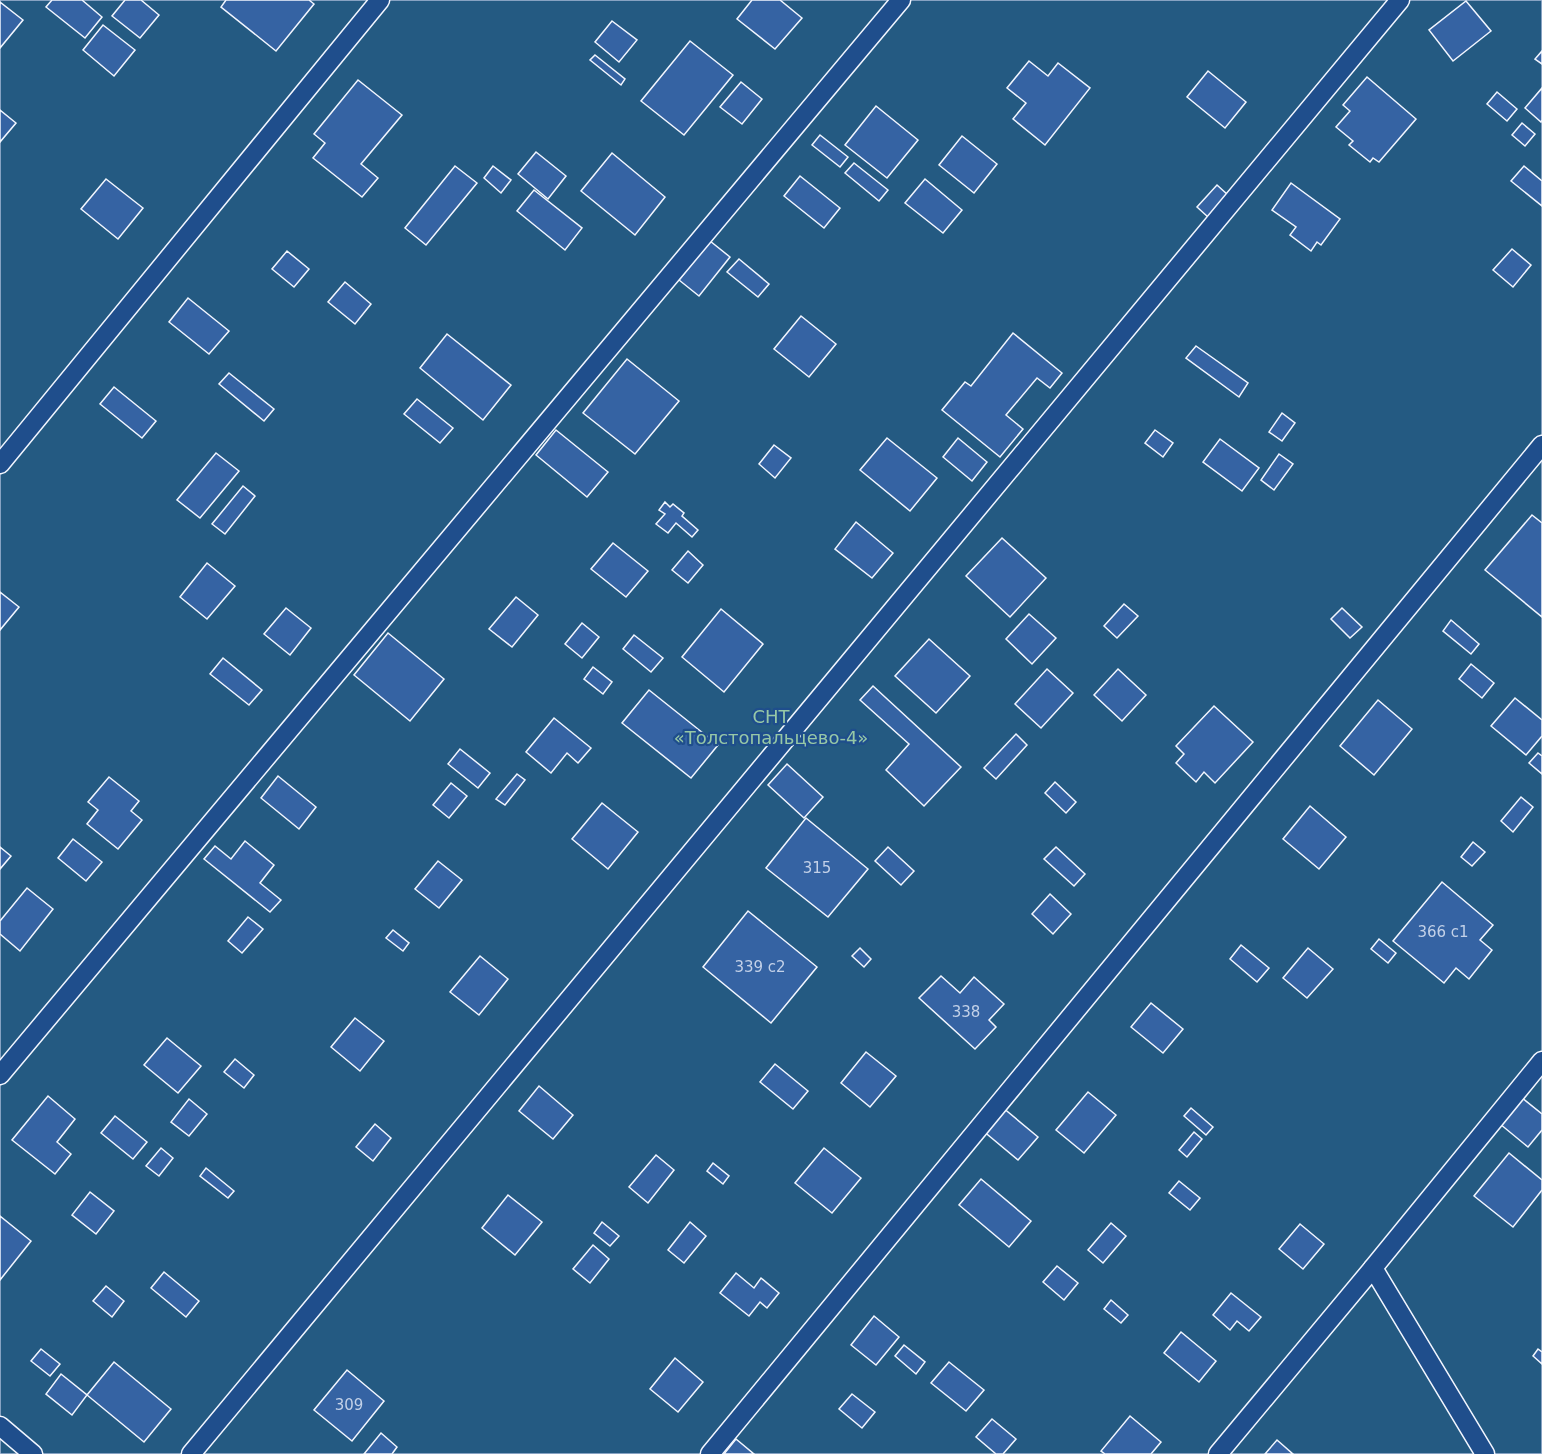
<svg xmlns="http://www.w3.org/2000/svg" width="1542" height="1454" font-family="'DejaVu Sans',sans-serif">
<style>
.green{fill:#245a82;stroke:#a8bbd7;stroke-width:1.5}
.building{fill:#3563a3;stroke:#f2f6ff;stroke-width:1.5}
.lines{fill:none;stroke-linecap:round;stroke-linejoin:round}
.service-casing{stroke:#f2f6ff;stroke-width:21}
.service{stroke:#1f4e8c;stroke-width:18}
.labels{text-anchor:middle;stroke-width:4.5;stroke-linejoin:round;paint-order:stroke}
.number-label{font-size:15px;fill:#c3d1e8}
.park-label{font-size:18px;fill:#97c8a6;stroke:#1f4e8c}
</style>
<rect width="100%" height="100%" fill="#1f4e8c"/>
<rect class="green" x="0" y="0" width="1542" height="1454"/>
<g class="building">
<path d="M52,0H82L102,17L85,38L46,7Z"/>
<path d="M125,0H141L159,15L140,38L112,16Z"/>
<path d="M226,0H309L314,4L276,51L221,7Z"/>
<path d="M752,0H780L802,18L775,49L737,19Z"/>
<path d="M1466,1L1491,31L1453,61L1429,30Z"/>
<path d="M0,2L23,20L0,48Z"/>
<path d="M612,21L637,40L619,62L595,42Z"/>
<path d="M103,25L135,50L114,76L83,50Z"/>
<path d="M690,41L733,75L684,135L641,101Z"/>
<path d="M1542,51V64L1535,59Z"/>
<path d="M595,55L625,79L621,85L590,60Z"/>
<path d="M1029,61L1048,76L1058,63L1090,88L1045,145L1013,119L1026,103L1007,88Z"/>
<path d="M1208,71L1246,102L1225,128L1187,97Z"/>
<path d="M1367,77L1416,119L1379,162L1373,158L1370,162L1349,145L1353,141L1336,127L1350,111L1343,105Z"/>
<path d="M358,80L402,115L361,164L378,178L362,197L313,158L325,143L314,134Z"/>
<path d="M741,82L762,99L742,124L720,107Z"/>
<path d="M1542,88V120L1541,122L1525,108Z"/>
<path d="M1497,92L1517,109L1507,121L1487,104Z"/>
<path d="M876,106L918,140L887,178L845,145Z"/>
<path d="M0,110L16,123L0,142Z"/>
<path d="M1522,123L1535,134L1525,146L1512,135Z"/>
<path d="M820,135L848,157L840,167L812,145Z"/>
<path d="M962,136L997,164L974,193L939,165Z"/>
<path d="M536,152L566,176L548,199L518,174Z"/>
<path d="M612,153L665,197L635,235L581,191Z"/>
<path d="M854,163L888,190L879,201L845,173Z"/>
<path d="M455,166L477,183L426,245L405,228Z"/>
<path d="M493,166L511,180L501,193L484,178Z"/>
<path d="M1524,166L1542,181V206L1511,181Z"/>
<path d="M800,176L840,208L824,228L784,196Z"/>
<path d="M106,179L143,208L118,239L81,209Z"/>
<path d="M925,179L962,210L943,233L905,203Z"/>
<path d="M1291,183L1340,219L1321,245L1317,242L1311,251L1290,235L1296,227L1272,210Z"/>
<path d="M1217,185L1228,195L1208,217L1197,207Z"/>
<path d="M534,190L582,228L565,250L517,211Z"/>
<path d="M710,241L730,257L699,296L679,280Z"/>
<path d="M1512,249L1531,265L1513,287L1493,270Z"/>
<path d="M287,251L309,269L294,287L272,269Z"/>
<path d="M739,259L769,284L758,297L727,272Z"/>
<path d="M345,282L371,304L355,324L328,302Z"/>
<path d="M188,298L229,331L209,354L169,322Z"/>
<path d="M801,316L836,344L809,377L774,349Z"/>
<path d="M1013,333L1062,373L1050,388L1037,378L1006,415L1023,429L1000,457L942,410L965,382L971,386Z"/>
<path d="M447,334L511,385L483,420L420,368Z"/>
<path d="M1196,346L1248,383L1239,397L1186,358Z"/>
<path d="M627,359L679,401L635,454L583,413Z"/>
<path d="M229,373L274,409L264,421L219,384Z"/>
<path d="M114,387L156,421L142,438L100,404Z"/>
<path d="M417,399L453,428L440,443L404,414Z"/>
<path d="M1282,413L1295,423L1282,441L1269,432Z"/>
<path d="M556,430L608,472L587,497L536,455Z"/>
<path d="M1155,430L1173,443L1163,457L1145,443Z"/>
<path d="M887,438L937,478L910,511L860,470Z"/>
<path d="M958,438L987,462L972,481L943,457Z"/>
<path d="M1220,439L1259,468L1242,491L1203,462Z"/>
<path d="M774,445L791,458L775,478L759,464Z"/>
<path d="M216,453L239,471L200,518L177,500Z"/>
<path d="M1279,454L1293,464L1274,490L1261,480Z"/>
<path d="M243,486L255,496L225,534L212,524Z"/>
<path d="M665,502L670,507L673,504L684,513L682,516L698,530L692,537L676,523L668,533L656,524L665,514L659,510Z"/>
<path d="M1532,515L1542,523V617L1485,570Z"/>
<path d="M856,522L893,553L872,578L835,549Z"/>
<path d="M1002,538L1046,578L1010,617L966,576Z"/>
<path d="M613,543L648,571L626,597L591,569Z"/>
<path d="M688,551L703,565L688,583L672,570Z"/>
<path d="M207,563L235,586L207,619L180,597Z"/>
<path d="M0,592L19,607L0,630Z"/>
<path d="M516,597L538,615L512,647L489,629Z"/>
<path d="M1124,604L1138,616L1117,638L1104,626Z"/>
<path d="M286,608L311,628L290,655L264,634Z"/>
<path d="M1342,608L1362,627L1350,638L1331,619Z"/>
<path d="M721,609L763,644L724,692L682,657Z"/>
<path d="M1029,614L1056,638L1032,664L1006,639Z"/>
<path d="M1451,620L1479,644L1471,654L1443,631Z"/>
<path d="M582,623L599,637L582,658L565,644Z"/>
<path d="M388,633L444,679L410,721L354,675Z"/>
<path d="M634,635L663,658L651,672L623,649Z"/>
<path d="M929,639L970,676L936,713L895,676Z"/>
<path d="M223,658L262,690L249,705L210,674Z"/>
<path d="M1471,664L1494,683L1482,698L1459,679Z"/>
<path d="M593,667L612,682L603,694L584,679Z"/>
<path d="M1047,669L1073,693L1041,728L1015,704Z"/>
<path d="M1118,669L1146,695L1122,721L1094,695Z"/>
<path d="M873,686L961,767L924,806L886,770L909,744L860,700Z"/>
<path d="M649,690L718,745L691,778L622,723Z"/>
<path d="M1515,698L1542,720V736L1526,755L1491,726Z"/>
<path d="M1378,700L1412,729L1374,775L1340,746Z"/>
<path d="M1214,706L1253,742L1215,783L1204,772L1196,782L1176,763L1184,754L1176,746Z"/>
<path d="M554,718L591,748L578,763L567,753L551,773L526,752Z"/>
<path d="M1016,734L1027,745L996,779L984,768Z"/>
<path d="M460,749L490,773L478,788L448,764Z"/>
<path d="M1538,753L1542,756V774L1529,763Z"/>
<path d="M787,764L823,797L804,818L768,785Z"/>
<path d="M517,774L525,780L505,805L496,799Z"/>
<path d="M278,776L316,807L299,829L261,798Z"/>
<path d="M109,777L139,801L131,811L142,820L118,849L87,824L98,810L88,802Z"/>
<path d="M1055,782L1076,802L1066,813L1045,793Z"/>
<path d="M451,783L467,796L449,818L433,805Z"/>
<path d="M1521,797L1533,807L1513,832L1501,821Z"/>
<path d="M602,803L638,832L608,869L572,839Z"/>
<path d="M1310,806L1346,837L1319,869L1283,839Z"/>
<path d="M806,818L868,869L828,917L766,868Z"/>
<path d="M73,839L102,862L86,881L58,858Z"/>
<path d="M245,841L274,865L260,883L281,900L270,912L204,859L215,846L231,859Z"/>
<path d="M1473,842L1485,852L1472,866L1461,857Z"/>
<path d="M0,847L11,856L0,869Z"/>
<path d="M888,847L914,871L901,885L875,861Z"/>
<path d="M1056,847L1085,874L1074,886L1044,859Z"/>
<path d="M438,861L462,880L439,908L415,889Z"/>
<path d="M1442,882L1493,925L1480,940L1492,950L1469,979L1456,968L1444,983L1393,941Z"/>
<path d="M27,888L53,909L20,951L0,934V921Z"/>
<path d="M1050,894L1071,914L1053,934L1032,914Z"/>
<path d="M748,911L817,967L771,1023L703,967Z"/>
<path d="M248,917L263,929L242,953L228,941Z"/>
<path d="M393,930L409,943L403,951L386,938Z"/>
<path d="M1379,939L1396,953L1388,963L1371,949Z"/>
<path d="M1241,945L1269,968L1257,982L1230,959Z"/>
<path d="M860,948L871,959L864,967L852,956Z"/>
<path d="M1308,948L1333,969L1307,998L1283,978Z"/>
<path d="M480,956L508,979L479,1015L450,992Z"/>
<path d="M941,976L960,993L974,977L1004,1004L989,1020L996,1027L975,1049L919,998Z"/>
<path d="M1151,1003L1183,1029L1163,1053L1131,1027Z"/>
<path d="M355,1018L384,1041L360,1071L331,1047Z"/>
<path d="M167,1038L201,1066L178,1093L144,1065Z"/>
<path d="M866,1052L896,1076L870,1107L841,1083Z"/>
<path d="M235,1059L254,1075L244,1088L224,1072Z"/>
<path d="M775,1064L808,1091L793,1109L760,1082Z"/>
<path d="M539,1086L573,1115L553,1139L519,1111Z"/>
<path d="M1088,1092L1116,1115L1084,1153L1056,1130Z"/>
<path d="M48,1096L75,1119L57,1142L71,1154L55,1174L12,1140Z"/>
<path d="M1521,1097L1542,1114V1130L1528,1147L1500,1124Z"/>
<path d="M189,1099L207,1114L189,1136L171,1122Z"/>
<path d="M1002,1107L1038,1137L1018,1160L982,1130Z"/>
<path d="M1191,1108L1213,1127L1206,1135L1184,1116Z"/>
<path d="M115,1116L147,1142L133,1159L101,1133Z"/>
<path d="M375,1124L391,1138L373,1161L356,1147Z"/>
<path d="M1194,1132L1202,1139L1187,1157L1179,1150Z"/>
<path d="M161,1148L173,1158L159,1176L146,1166Z"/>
<path d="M824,1148L861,1178L832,1213L795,1183Z"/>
<path d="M1509,1153L1542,1180V1190L1513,1227L1474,1196Z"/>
<path d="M656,1155L674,1170L648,1203L629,1187Z"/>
<path d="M713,1163L729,1176L723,1184L707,1171Z"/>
<path d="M206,1168L234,1191L228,1198L200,1176Z"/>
<path d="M981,1179L1031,1221L1009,1247L959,1205Z"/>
<path d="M1179,1181L1200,1198L1190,1210L1169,1193Z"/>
<path d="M90,1192L114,1211L96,1234L72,1215Z"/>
<path d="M508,1195L542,1222L515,1255L482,1228Z"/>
<path d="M0,1216L31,1241L0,1280Z"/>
<path d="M602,1222L619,1236L610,1246L594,1233Z"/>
<path d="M690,1222L706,1236L684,1263L668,1250Z"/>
<path d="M1111,1223L1126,1236L1103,1263L1088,1250Z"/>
<path d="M1300,1224L1324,1244L1303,1269L1279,1249Z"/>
<path d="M593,1245L609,1259L590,1283L573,1269Z"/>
<path d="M1057,1266L1078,1283L1064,1300L1043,1282Z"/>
<path d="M164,1272L199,1301L186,1317L151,1288Z"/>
<path d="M736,1273L754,1288L761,1278L779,1293L767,1308L760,1302L749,1316L720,1293Z"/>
<path d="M106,1286L124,1301L112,1317L93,1301Z"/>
<path d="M1231,1293L1261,1317L1249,1331L1237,1321L1230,1330L1213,1315Z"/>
<path d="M1111,1300L1128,1315L1121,1323L1104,1309Z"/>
<path d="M874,1316L899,1337L876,1365L851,1345Z"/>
<path d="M1181,1332L1216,1361L1199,1382L1164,1353Z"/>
<path d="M904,1345L925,1362L916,1374L895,1356Z"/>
<path d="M41,1349L60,1364L50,1376L31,1361Z"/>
<path d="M1538,1349L1542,1352V1364L1533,1356Z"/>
<path d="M675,1358L703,1382L678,1412L650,1389Z"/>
<path d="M114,1362L171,1409L144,1442L87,1395Z"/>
<path d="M949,1362L984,1390L966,1411L931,1383Z"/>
<path d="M347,1370L384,1401L352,1441L314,1410Z"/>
<path d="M61,1374L87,1395L72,1415L46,1394Z"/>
<path d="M852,1394L875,1412L862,1428L839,1409Z"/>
<path d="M1130,1416L1161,1442L1151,1454H1105L1101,1451Z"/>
<path d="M992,1419L1016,1439L1003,1454H996L976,1437Z"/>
<path d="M381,1433L397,1447L392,1454H364Z"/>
<path d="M736,1439L754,1454H724Z"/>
<path d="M1277,1440L1293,1454H1265Z"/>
</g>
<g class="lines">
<g class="service-casing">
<g id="service">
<path d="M0,464L380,0"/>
<path d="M0,1075L901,0"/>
<path d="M1373,1268L1542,1061"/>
<path d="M0,1426L33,1454"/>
<path d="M191,1454L1400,0"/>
<path d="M710,1454L1542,445"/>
<path d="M1218,1454L1373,1268L1485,1454"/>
</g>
</g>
<use href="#service" class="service"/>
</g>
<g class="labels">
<g class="number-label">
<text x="817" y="873">315</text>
<text x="1443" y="937">366 с1</text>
<text x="760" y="972">339 с2</text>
<text x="966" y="1017">338</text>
<text x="349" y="1410">309</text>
</g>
<g class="park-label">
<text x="771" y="723">СНТ<tspan x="771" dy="21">«Толстопальцево-4»</tspan></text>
</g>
</g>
</svg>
